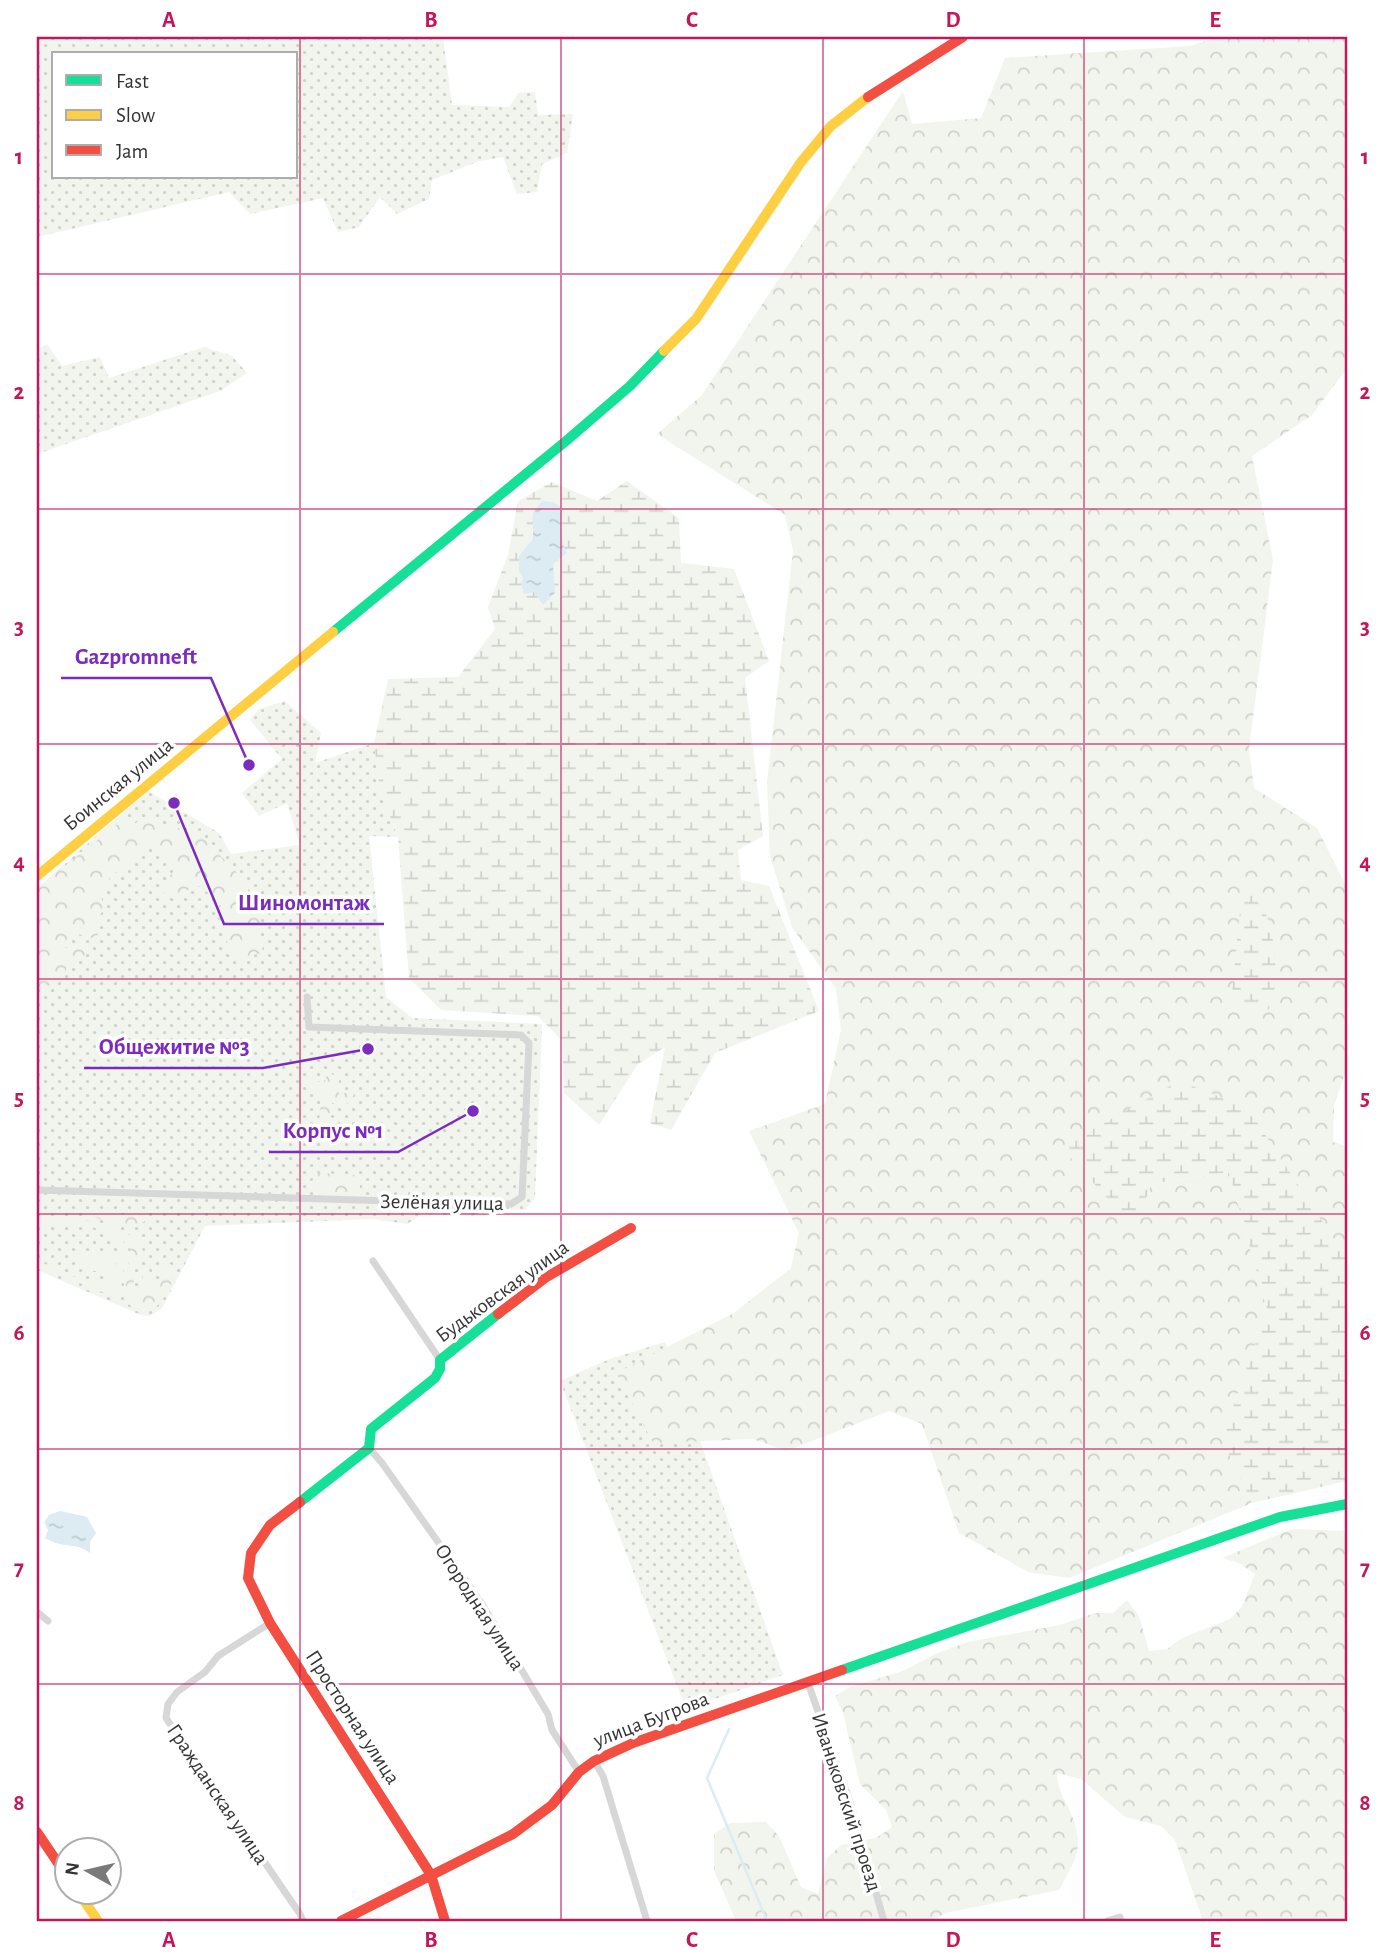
<svg xmlns="http://www.w3.org/2000/svg" width="1384" height="1958" font-family="'Alegreya Sans',sans-serif">
<style>
.grass{fill:url(#grass-dots);fill-rule:evenodd}
.forest{fill:url(#forest-crowns)}
.wetland{fill:url(#wetland-marsh)}
.park{fill:#f1f5ed}
.water{fill:url(#water-ripples)}
.lines{fill:none;stroke-linecap:round;stroke-linejoin:round}
.stream{stroke:#ddebf3;stroke-width:2.5}
.street{stroke:#d7d7d7;stroke-width:7}
.fast{stroke:#16e098;stroke-width:10}
.slow{stroke:#ffcf43;stroke-width:10}
.jam{stroke:#f24e42;stroke-width:10}
.grid{fill:none;stroke:#c2185b;stroke-width:2;stroke-opacity:0.55}
.labels{text-anchor:middle;stroke-width:7;stroke-linejoin:round;paint-order:stroke}
.street-label{font-size:21px;fill:#333;stroke:#fff}
.leader{fill:none;stroke:#7b2cbf;stroke-width:2.5}
.callout-dot{fill:#7b2cbf;stroke:#fff;stroke-width:2.5}
.callout-label{font-size:23px;text-anchor:middle;font-weight:bold;fill:#7b2cbf;stroke:#fff;stroke-width:7;stroke-linejoin:round;paint-order:stroke}
.neatline{fill:none;stroke:#c2185b;stroke-width:2.5}
.grid-label{font-size:23px;text-anchor:middle;font-weight:bold;fill:#c2185b}
</style>
<defs>
<pattern id="grass-dots" width="8" height="8" patternUnits="userSpaceOnUse" patternTransform="scale(1.75)"><rect width="8" height="8" fill="#f1f5ed"/><path d="M2 2h.1M6 6h.1" fill="none" stroke="#cfd2cc" stroke-width="1.8" stroke-linecap="round"/></pattern>
<pattern id="forest-crowns" width="20" height="18" patternUnits="userSpaceOnUse" patternTransform="scale(1.75)"><rect width="20" height="18" fill="#f1f5ed"/><path d="M2 6a3 3 0 1 1 6 0M12 15a3 3 0 1 1 6 0" fill="none" stroke="#cfd2cc"/></pattern>
<pattern id="wetland-marsh" width="20" height="14" patternUnits="userSpaceOnUse" patternTransform="scale(1.75)"><rect width="20" height="14" fill="#f1f5ed"/><path d="M1 5h8M5 5V1M11 12h8M15 12V8" fill="none" stroke="#cfd2cc"/></pattern>
<pattern id="water-ripples" width="26" height="14" patternUnits="userSpaceOnUse" patternTransform="scale(1.75)"><rect width="26" height="14" fill="#ddebf3"/><path d="M2 4q2-2 4 0t4 0M15 11q2-2 4 0t4 0" fill="none" stroke="#becad1"/></pattern>
</defs>
<rect width="100%" height="100%" fill="#fff"/>
<g class="grass">
<path d="M37,37H443L452,105L509,107L518,93L535,92L538,115L573,114L567,153L542,164L537,192L517,194L503,157L479,161L432,180L429,199L397,214L380,197L359,227L338,232L323,198L250,214L229,192L37,237ZM54,54H296V177H54Z"/>
<path d="M47,344L62,366L100,357L109,378L204,347L232,356L247,373L220,391L37,454V349Z"/>
<path d="M285,701L321,733L315,763L374,743L380,792L398,837L369,836L386,997L412,1018L542,1024L535,1198L525,1210L491,1209L485,1216L423,1214L407,1224L372,1219L205,1226L162,1308L150,1316L141,1315L37,1270V888L148,791L219,833L231,854L300,845L287,803L259,816L242,793L282,759L250,720L259,709Z"/>
<path d="M665,1342L783,1675L686,1709L560,1381L610,1359Z"/>
</g>
<g class="forest">
<path d="M1218,37H1347V368L1312,415L1252,456L1273,560L1249,749L1254,788L1317,828L1347,888V1067L1334,1106L1333,1142L1347,1146V1256L1331,1235L1178,1081L1135,1229L1151,1184L1229,1172L1267,1309L1222,1439L1252,1503L1069,1578L1028,1572L959,1533L922,1424L889,1411L786,1451L753,1439L653,1443L616,1373L734,1313L791,1268L799,1233L749,1131L825,1104L841,1030L836,989L792,927L770,856L767,782L793,551L785,515L657,434L702,395L903,91L912,124L981,118L1005,58L1190,46Z"/>
<path d="M152,814L162,824L198,833L247,883L259,916L263,953L234,959L216,915L222,903L197,885L173,898L164,896L162,886L176,868L152,846C136,854 126,868 110,876L107,890L100,892L104,908L98,919V935L92,938L75,933L60,945L62,949L84,942L88,953L67,965L64,980L37,990V976L45,974L42,971L37,970V888L124,819L130,826Z"/>
<path d="M311,1070L316,1081L325,1082L327,1073L339,1076V1083L335,1090L342,1095L349,1090L354,1095L346,1105L332,1103L330,1131L327,1136L319,1133C318,1109 328,1098 307,1080Z"/>
<path d="M318,1173L355,1175L360,1179V1192L355,1196L316,1195L311,1184L314,1177Z"/>
<path d="M95,1207L125,1215L144,1211L148,1218C133,1235 107,1224 90,1214Z"/>
<path d="M133,1233L140,1242L145,1257L132,1267L135,1293L141,1288L143,1275L148,1268L154,1281L160,1280L162,1270L168,1263L176,1267C171,1286 167,1299 151,1311L135,1308L124,1302L130,1250L126,1236Z"/>
<path d="M1292,1529L1347,1531V1921H1203L1175,1840L1161,1826L1125,1817L1081,1779L1057,1773C1057,1788 1063,1796 1069,1809C1086,1846 1077,1857 1059,1890L946,1913L930,1921H736L714,1870V1834L730,1823L766,1822L779,1836L801,1887L818,1894L827,1858L841,1845L876,1838L892,1827L886,1810L860,1784L843,1713L835,1696L850,1687L903,1671L935,1654L968,1642L1060,1625L1095,1613H1113L1127,1600L1139,1616L1149,1651L1167,1649L1182,1638L1230,1619L1242,1607L1255,1574L1239,1563L1222,1558Z"/>
</g>
<g class="wetland">
<path d="M627,481L679,518L681,563L734,569L769,661L745,678L763,836L738,850L741,880L769,886L819,1011L715,1053L671,1130L650,1123L665,1047L638,1064L599,1125L564,1093L562,1041L538,1016L441,1010L409,978L398,837L380,792L374,743L388,679L458,677L495,629L488,607L508,555L518,501L552,482L597,501Z"/>
<path d="M1242,888C1250,892 1257,899 1262,907C1276,928 1281,989 1268,1010L1259,1012L1241,1009L1235,1002L1232,993Z"/>
<path d="M1179,1081L1247,1107L1331,1235L1347,1256V1481L1252,1503L1222,1439L1267,1309L1229,1172L1151,1184L1135,1229L1061,1147Z"/>
</g>
<g class="park">
<path d="M37,1219C64,1219 122,1213 126,1251L120,1299L37,1266V1260C56,1268 114,1303 119,1265C120,1255 121,1248 116,1238C92,1221 64,1224 37,1224Z"/>
<path d="M77,1250L118,1256L115,1274L75,1268Z"/>
</g>
<g class="water">
<path d="M542,501L553,502L563,508C559,521 561,541 567,553L553,564L555,593L543,605L534,592L524,594L521,584L523,578L519,571V556L533,539V513Z"/>
<path d="M60,1511L87,1517L96,1533L90,1542V1553C77,1542 63,1549 45,1538L48,1530L44,1522L49,1515Z"/>
</g>
<g class="lines">
<path class="stream" d="M729,1729L707,1778L767,1921"/>
<g class="street">
<path d="M37,1190L487,1204H511L522,1197L529,1043L521,1035L309,1027L307,997"/>
<path d="M373,1261L440,1360"/>
<path d="M369,1448L382,1463L482,1604L548,1714L552,1730L579,1772"/>
<path d="M37,1612L48,1621"/>
<path d="M270,1623L218,1656L205,1672L177,1692L168,1704L166,1718L300,1914L303,1921"/>
<path d="M808,1683L849,1799L884,1921"/>
<path d="M594,1761L603,1776L647,1921"/>
<path d="M1107,1921L1120,1917L1121,1921"/>
</g>
<g class="fast">
<path d="M333,632L566,441L630,386L664,351"/>
<path d="M300,1502L369,1448L371,1429L435,1378L440,1369V1360L498,1314"/>
<path d="M842,1670L1280,1517L1347,1504"/>
</g>
<g class="slow">
<path d="M664,351L696,319L801,162L831,126L868,97"/>
<path d="M37,876L333,632"/>
<path d="M78,1892L98,1921"/>
</g>
<g class="jam">
<path d="M868,97L963,37"/>
<path d="M498,1314L545,1278L631,1228"/>
<path d="M300,1502L270,1525L251,1553L248,1578L270,1623L431,1875L445,1921"/>
<path d="M37,1832L66,1875"/>
<path d="M341,1921L513,1834L552,1805L579,1772L594,1761L633,1743L842,1670"/>
</g>
</g>
<path class="grid" d="M300,37V1921M561,37V1921M823,37V1921M1084,37V1921M37,274H1347M37,509H1347M37,744H1347M37,979H1347M37,1214H1347M37,1449H1347M37,1684H1347"/>
<g class="labels">
<g class="street-label">
<text transform="translate(118 784) rotate(-39)" y="7">Боинская улица</text>
<text transform="translate(442 1202) rotate(1)" y="7">Зелёная улица</text>
<text transform="translate(502 1291) rotate(-36)" y="7">Будьковская улица</text>
<text transform="translate(480 1607) rotate(57)" y="7">Огородная улица</text>
<text transform="translate(353 1717) rotate(57)" y="7">Просторная улица</text>
<text transform="translate(651 1719) rotate(-21)" y="7">улица Бугрова</text>
<text transform="translate(218 1794) rotate(56)" y="7">Гражданская улица</text>
<text transform="translate(847 1802) rotate(72)" y="7">Иваньковский проезд</text>
</g>
</g>
<path class="leader" d="M249 765L211 678H61M174 803L224 924H384M368 1049L263 1068H84M473 1111L398 1152H269"/>
<g class="callout-dot">
<circle cx="249" cy="765" r="7"/>
<circle cx="174" cy="803" r="7"/>
<circle cx="368" cy="1049" r="7"/>
<circle cx="473" cy="1111" r="7"/>
</g>
<g class="callout-label">
<text x="136" y="664">Gazpromneft</text>
<text x="304" y="910">Шиномонтаж</text>
<text x="174" y="1054">Общежитие №3</text>
<text x="333" y="1138">Корпус №1</text>
</g>
<rect width="1384" height="1958" fill="none" stroke="#ffffff" stroke-width="77"/>
<rect x="52" y="52" width="245" height="126" fill="#ffffff" stroke="#adadad" stroke-width="2"/>
<rect x="66" y="75" width="35" height="10" fill="#16e098" stroke="#adadad" stroke-width="2"/>
<text x="116" y="88" font-size="21" fill="#333333">Fast</text>
<rect x="66" y="110" width="35" height="10" fill="#ffcf43" stroke="#adadad" stroke-width="2"/>
<text x="116" y="122" font-size="21" fill="#333333">Slow</text>
<rect x="66" y="145" width="35" height="10" fill="#f24e42" stroke="#adadad" stroke-width="2"/>
<text x="116" y="158" font-size="21" fill="#333333">Jam</text>
<g transform="translate(88 1871) rotate(278)"><circle r="33" fill="#ffffff" stroke="#adadad" stroke-width="2"/>
<path d="M0-5L12 26L0 18L-12 26Z" fill="#7a7a7a"/>
<text y="-10" font-size="19" font-weight="bold" text-anchor="middle" fill="#333333">N</text>
</g>
<rect x="38" y="38" width="1308" height="1882" class="neatline"/>
<g class="grid-label">
<text x="169" y="27">A</text>
<text x="431" y="27">B</text>
<text x="692" y="27">C</text>
<text x="953" y="27">D</text>
<text x="1215" y="27">E</text>
<text x="19" y="164">1</text>
<text x="1365" y="164">1</text>
<text x="19" y="399">2</text>
<text x="1365" y="399">2</text>
<text x="19" y="634">3</text>
<text x="1365" y="634">3</text>
<text x="19" y="869">4</text>
<text x="1365" y="869">4</text>
<text x="19" y="1105">5</text>
<text x="1365" y="1105">5</text>
<text x="19" y="1340">6</text>
<text x="1365" y="1340">6</text>
<text x="19" y="1575">7</text>
<text x="1365" y="1575">7</text>
<text x="19" y="1810">8</text>
<text x="1365" y="1810">8</text>
<text x="169" y="1947">A</text>
<text x="431" y="1947">B</text>
<text x="692" y="1947">C</text>
<text x="953" y="1947">D</text>
<text x="1215" y="1947">E</text>
</g>
</svg>
